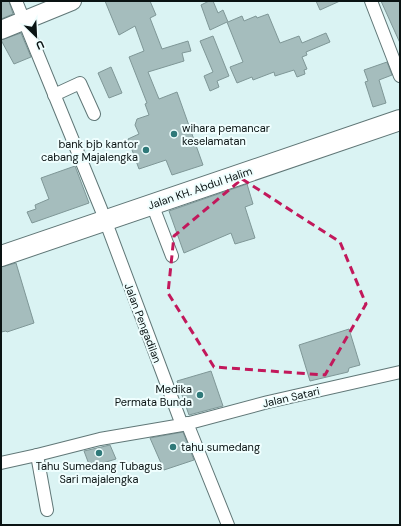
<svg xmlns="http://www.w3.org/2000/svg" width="401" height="526" font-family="'DM Sans',sans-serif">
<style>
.building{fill:#a5bdbd;stroke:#7f9797}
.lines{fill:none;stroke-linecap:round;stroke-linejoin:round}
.street-casing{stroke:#607777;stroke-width:14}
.secondary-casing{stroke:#607777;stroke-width:20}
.primary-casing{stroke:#607777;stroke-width:22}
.street{stroke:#fff;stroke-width:12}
.secondary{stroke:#fff;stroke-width:18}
.primary{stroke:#fff;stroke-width:20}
.marked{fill:none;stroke:#c2185b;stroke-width:3;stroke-dasharray:8 5;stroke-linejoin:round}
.poi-dot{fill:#2f7979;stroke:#effefe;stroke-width:1.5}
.labels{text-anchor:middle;stroke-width:4;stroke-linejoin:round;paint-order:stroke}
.poi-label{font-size:11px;fill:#0a1313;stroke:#effefe;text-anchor:start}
.street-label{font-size:11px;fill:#0a1313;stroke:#effefe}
</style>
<rect width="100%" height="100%" fill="#daf3f3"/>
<g class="building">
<path d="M1,1H9L13,14L1,19Z"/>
<path d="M105,1H150L156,15L150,18L162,49L188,41L191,51L182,53L184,61L148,72L159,99L177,92L203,165L172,175L166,160L139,169L128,139L139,134L135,125L137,119L149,115L145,104L147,103L129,57L144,51L135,26L119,35Z"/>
<path d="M209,1H213L218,13L223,10L228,22L242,16L244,21L256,16L257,18L268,14L280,43L299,36L302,43L326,33L330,42L306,52L307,55L302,57L307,69L304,70L305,74L297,77L294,70L275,76L274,72L253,80L252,77L237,83L230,67L243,62L227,22L210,30L201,5Z"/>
<path d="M316,1H340L320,10Z"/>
<path d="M381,1H400V43Z"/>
<path d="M21,33L31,57L14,64L1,40Z"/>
<path d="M213,36L229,76L217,81L219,87L210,91L204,76L213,72L200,41Z"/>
<path d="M387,62L392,75L379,80L386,103L373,107L365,82L368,81L364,70Z"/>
<path d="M111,67L122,93L109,98L98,73Z"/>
<path d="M75,166L89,203L32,223L27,212L36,209L35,205L49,199L41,178Z"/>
<path d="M247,184L253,204L245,207L255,238L235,244L231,233L184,253L169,211Z"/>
<path d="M16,263L34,323L7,332L6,331L1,332V267Z"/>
<path d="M349,329L360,365L349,368L348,372L310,381L299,345Z"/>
<path d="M211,371L223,406L189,415L177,381Z"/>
<path d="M183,432L194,460L164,470L150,438Z"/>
<path d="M110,445L116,459L90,467L84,451Z"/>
</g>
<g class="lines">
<g class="street-casing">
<g id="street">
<path d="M16,1L101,209L182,425"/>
<path d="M371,1L400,76"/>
<path d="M54,95L80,83L94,114"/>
<path d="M152,204L172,256"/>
<path d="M187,423L228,525"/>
<path d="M37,455L47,510"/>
<path d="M1,463L37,455L100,439L182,425L268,402L400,372"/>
</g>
</g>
<g class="secondary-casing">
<path id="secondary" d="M1,30L72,1"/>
</g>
<g class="primary-casing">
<path id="primary" d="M1,256L400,120"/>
</g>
<use href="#street" class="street"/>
<use href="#secondary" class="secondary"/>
<use href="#primary" class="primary"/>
</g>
<path class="marked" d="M242,179L340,242L366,304L325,375L214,367L168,293L174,236Z"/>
<g class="poi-dot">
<circle cx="174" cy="134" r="4"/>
<circle cx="146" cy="150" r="4"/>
<circle cx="200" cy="395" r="4"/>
<circle cx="173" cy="447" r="4"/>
<circle cx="99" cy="453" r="4"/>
</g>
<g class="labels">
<g class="poi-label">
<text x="182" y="132">wihara pemancar<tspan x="182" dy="13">keselamatan</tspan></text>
<text x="138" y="148" text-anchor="end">bank bjb kantor<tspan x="138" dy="13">cabang Majalengka</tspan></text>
<text x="192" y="393" text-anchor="end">Medika<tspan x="192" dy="13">Permata Bunda</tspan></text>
<text x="181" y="451">tahu sumedang</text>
<text x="99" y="470" text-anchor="middle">Tahu Sumedang Tubagus<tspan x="99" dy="13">Sari majalengka</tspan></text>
</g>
<g class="street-label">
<text transform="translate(200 188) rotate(-19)" y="4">Jalan KH. Abdul Halim</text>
<text transform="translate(143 323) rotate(69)" y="4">Jalan Pengadilan</text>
<text transform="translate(291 397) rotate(-13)" y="4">Jalan Satari</text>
</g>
</g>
<rect width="401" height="526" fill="none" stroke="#0a1313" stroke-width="4"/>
<g transform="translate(36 36) rotate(156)" stroke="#effefe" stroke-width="3" paint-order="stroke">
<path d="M0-3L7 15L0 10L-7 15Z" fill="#0a1313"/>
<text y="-6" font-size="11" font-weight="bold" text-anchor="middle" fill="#0a1313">U</text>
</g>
</svg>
